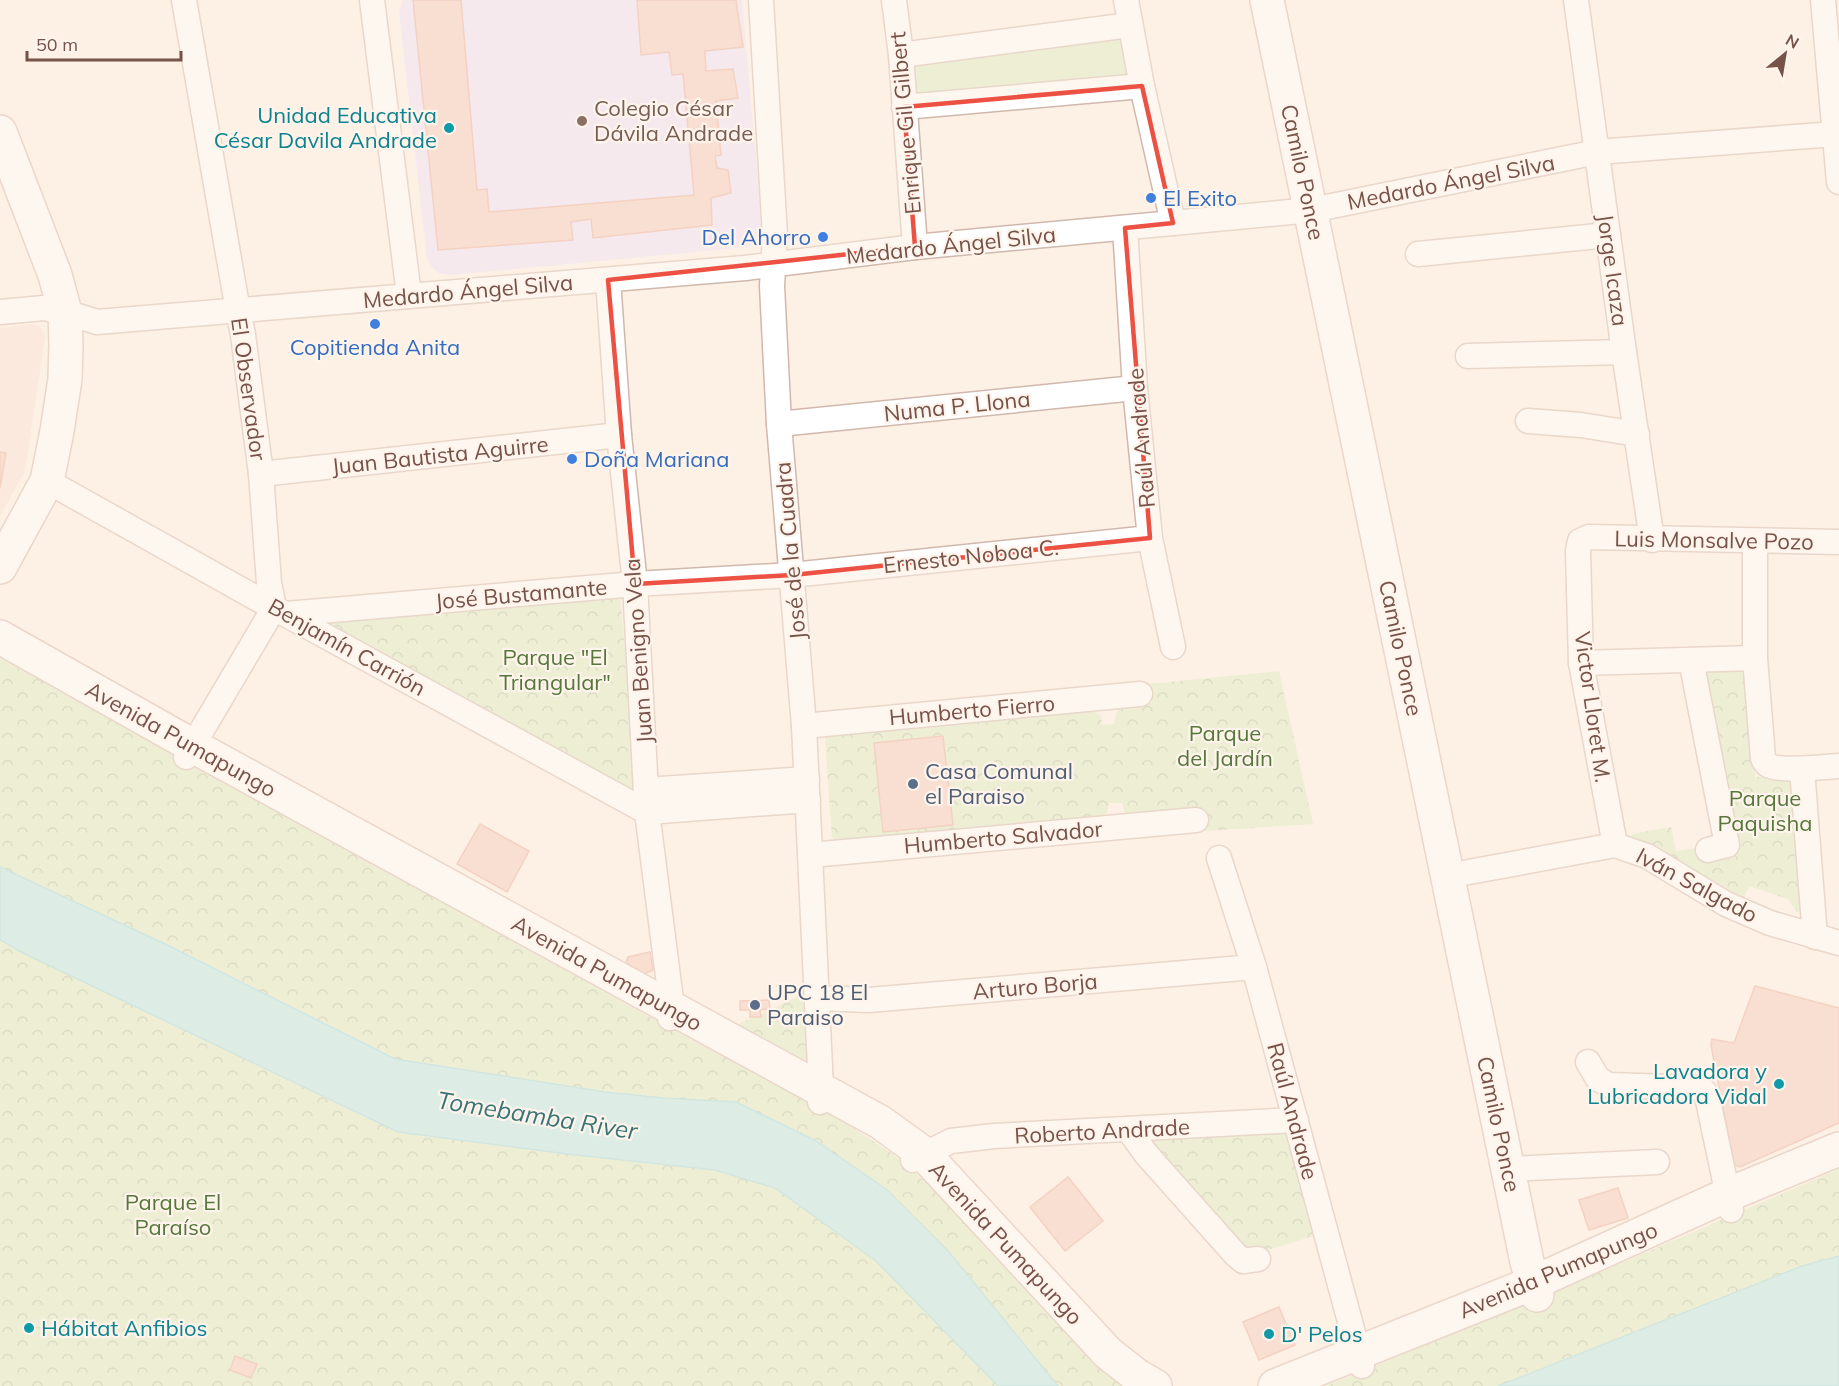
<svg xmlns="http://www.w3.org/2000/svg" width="1839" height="1386" font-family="Mulish,sans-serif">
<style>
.residential{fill:#f5e0d2}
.education{fill:#ede1fa}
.grass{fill:#d9ecc2}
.forest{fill:url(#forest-crowns)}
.water{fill:#b7e8e8;stroke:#9ddada;stroke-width:1.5}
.building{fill:#f4c9ba;stroke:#e8ac9a;stroke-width:1.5}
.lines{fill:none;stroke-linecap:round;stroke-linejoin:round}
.street-casing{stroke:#d1b8ac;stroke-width:27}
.secondary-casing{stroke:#d5b7aa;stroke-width:36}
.street{stroke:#fff;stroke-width:24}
.secondary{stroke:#fff;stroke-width:33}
.marked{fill:none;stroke:#ed5143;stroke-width:4.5;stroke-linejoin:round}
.education-dot{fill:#8d6e63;stroke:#fff4eb;stroke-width:2}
.culture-dot{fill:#0f9aa8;stroke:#fff4eb;stroke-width:2}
.shop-dot{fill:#3f7fe0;stroke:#fff4eb;stroke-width:2}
.service-dot{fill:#5c6f8a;stroke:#fff4eb;stroke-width:2}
.labels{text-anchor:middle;stroke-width:4.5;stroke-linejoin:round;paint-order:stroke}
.education-label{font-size:22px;fill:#785e54;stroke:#fff4eb;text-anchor:start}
.culture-label{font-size:22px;fill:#0d838f;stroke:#fff4eb;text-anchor:end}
.street-label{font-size:22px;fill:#775248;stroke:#fff4eb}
.shop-label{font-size:22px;fill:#366cbe;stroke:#fff4eb;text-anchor:start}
.park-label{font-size:22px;fill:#57783d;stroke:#fff4eb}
.service-label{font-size:22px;fill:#4e5e75;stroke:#fff4eb;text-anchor:start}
.water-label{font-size:24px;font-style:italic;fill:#387576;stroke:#fff4eb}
</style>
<defs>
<pattern id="forest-crowns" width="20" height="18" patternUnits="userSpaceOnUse" patternTransform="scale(1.5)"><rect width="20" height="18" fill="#d9ecc2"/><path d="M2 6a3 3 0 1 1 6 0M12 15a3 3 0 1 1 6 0" fill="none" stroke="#b5c2a0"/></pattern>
</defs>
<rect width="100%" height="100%" fill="#fdf0e4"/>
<path class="residential" d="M32,324L39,326L44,332L45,337L27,458L24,473L0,516V328Z"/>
<path class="education" d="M403,0H742L762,228L758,238L749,247L451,275L441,274L434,270L427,259L399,13Z"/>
<path class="grass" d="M1119,37L1124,40C1126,54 1134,69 1122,79L916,94L911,63Z"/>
<g class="forest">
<path d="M620,594L638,795L325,623Z"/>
<path d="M0,658L666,1026L836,1117L893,1154L934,1189L1101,1369L1124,1386H1058L949,1252L886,1189L663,1098L605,1092L395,1059L165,944L0,867Z"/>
<path d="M1696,668C1711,669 1739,663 1746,678L1755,777L1794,775L1805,908L1797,912L1788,899L1749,886L1744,897L1741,899L1648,842L1632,839L1631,834L1671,827L1676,851L1703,847L1738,848L1724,764Z"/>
<path d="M1279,671L1313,824L1205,831L1201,811L1130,817L1125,813L1122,803H1109L1107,813L1103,819L840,842L832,838L825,738L831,732L1093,711L1101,716L1102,725L1114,724L1116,714L1119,708L1152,703L1149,684Z"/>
<path d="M0,940L371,1120L421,1136L716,1170L775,1188L876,1261L998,1386H0Z"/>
<path d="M813,990L812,1069L732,1027Z"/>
<path d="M1291,1131L1320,1234L1244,1257L1145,1140Z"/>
<path d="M1839,1169V1256L1802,1266L1498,1386H1326L1550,1294Z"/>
</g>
<g class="water">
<path d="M0,867L165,944L395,1059L605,1092L663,1098L736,1102L816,1141L886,1189L949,1252L1058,1386H998L876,1261L775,1188L715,1170L567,1154L398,1132L21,952L0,940Z"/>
<path d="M1839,1256V1386H1498L1802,1266Z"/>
</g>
<g class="building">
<path d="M413,0H461L477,190L487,189L489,212L694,195L683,74L672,75L669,52L641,55L637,0H736L743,47L705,51L706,71L733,69L738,98L716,101L721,155L715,156L717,168L728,170L731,193L711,198L712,225L593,238L591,219L571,222L573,240L438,250Z"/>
<path d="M0,452L6,453L0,488Z"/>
<path d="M943,736L953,825L883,832L874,743Z"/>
<path d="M480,824L529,851L507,892L457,864Z"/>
<path d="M650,952L653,970L644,974L626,963L628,957Z"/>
<path d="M1755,986L1839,1008V1123L1740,1167L1734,1165L1711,1045L1712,1039L1734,1043Z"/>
<path d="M769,1000L770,1009L760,1010L761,1017H750V1010H740V1001Z"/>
<path d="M1068,1177L1103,1221L1065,1251L1030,1207Z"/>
<path d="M1618,1188L1628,1218L1589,1230L1579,1200Z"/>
<path d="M1279,1307L1295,1345L1259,1360L1243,1322Z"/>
<path d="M235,1356L257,1364L251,1378L230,1370Z"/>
</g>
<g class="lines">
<g class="street-casing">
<g id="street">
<path d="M184,0L238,311L243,335L261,474L269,583L274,608L186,757"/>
<path d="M372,0L409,295"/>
<path d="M761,0L775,236L772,286L779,424L804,726L821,1089L820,1102"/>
<path d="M894,0L901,55L915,247"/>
<path d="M1126,0L1142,86L1173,223"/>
<path d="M1576,0L1624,352L1652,540"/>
<path d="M1823,0L1839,182"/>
<path d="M901,55L1130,25"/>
<path d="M904,107L1142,86"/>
<path d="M1125,228L1135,388L1150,538L1173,647"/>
<path d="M1418,254L1608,235"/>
<path d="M608,280L619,435L635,584L647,812L672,1008L670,1018"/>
<path d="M0,312L44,308L65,312L97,322L745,268L915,247L1312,210L1597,152L1835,134"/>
<path d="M1468,356L1624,352"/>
<path d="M1528,421L1581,425L1637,434"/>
<path d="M779,424L1135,388"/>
<path d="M261,474L619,435"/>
<path d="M47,481L274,608L647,812L808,800"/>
<path d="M1755,541V658L1763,758C1764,761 1765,763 1768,765C1779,772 1825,767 1839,766"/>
<path d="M286,614L635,584L792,575L1150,538"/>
<path d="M1691,660L1727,845L1708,850"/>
<path d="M1581,663L1755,658"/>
<path d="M804,726L1140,694"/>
<path d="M1802,769L1815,937"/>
<path d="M646,790L807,779"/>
<path d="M1615,845L1581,663L1578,551L1580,541L1589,537L1839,542"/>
<path d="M811,855L1196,820"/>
<path d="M1219,858L1254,967L1362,1366"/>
<path d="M1447,876L1615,845L1647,856L1726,904L1770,923L1839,943"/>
<path d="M816,998L869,1000L1254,967"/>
<path d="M1588,1062L1598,1079L1609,1085L1699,1088L1703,1090L1707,1096L1731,1210"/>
<path d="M1128,1129L1146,1154L1235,1254L1243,1261L1258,1259"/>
<path d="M913,1160L951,1141L994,1136L1296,1120"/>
<path d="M1508,1169L1657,1162"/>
</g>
</g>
<g class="secondary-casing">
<g id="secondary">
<path d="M1267,0L1527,1262L1537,1295"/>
<path d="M0,132L55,275L65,312L66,345L65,379L57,431L47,481L0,567"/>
<path d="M0,637L193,746L880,1122L923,1153L1108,1353L1136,1375L1155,1386"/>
<path d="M1275,1386L1533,1283L1727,1195L1839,1149"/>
</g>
</g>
<use href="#street" class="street"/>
<use href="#secondary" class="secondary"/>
</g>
<path d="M0 0H1839V1386H0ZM1142,86L1173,223L1125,228L1150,538L792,575L635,584L608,280L915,247L904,107Z" fill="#fdf0e4" fill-opacity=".55" fill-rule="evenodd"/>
<path class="marked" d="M1142,86L1173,223L1125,228L1150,538L792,575L635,584L608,280L915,247L904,107Z"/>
<circle class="education-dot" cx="582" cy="121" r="6"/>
<g class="culture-dot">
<circle cx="449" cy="128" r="6"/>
<circle cx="1779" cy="1084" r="6"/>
<circle cx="29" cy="1328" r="6"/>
<circle cx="1269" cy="1334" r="6"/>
</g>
<g class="shop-dot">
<circle cx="1151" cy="198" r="6"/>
<circle cx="823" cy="237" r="6"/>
<circle cx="375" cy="324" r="6"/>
<circle cx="572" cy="459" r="6"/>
</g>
<g class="service-dot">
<circle cx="913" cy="784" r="6"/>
<circle cx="755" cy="1005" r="6"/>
</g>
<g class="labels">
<g class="education-label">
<text x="594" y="116">Colegio César<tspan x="594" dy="25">Dávila Andrade</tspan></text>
</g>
<g class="culture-label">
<text x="437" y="123">Unidad Educativa<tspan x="437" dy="25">César Davila Andrade</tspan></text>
<text x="1767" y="1079">Lavadora y<tspan x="1767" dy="25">Lubricadora Vidal</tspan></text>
<text x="41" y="1336" text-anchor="start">Hábitat Anfibios</text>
<text x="1281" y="1342" text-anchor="start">D' Pelos</text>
</g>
<g class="street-label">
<text transform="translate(905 123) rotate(-95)" y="8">Enrique Gil Gilbert</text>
<text transform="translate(1303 172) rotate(78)" y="8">Camilo Ponce</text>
<text transform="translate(1451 182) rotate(-11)" y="8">Medardo Ángel Silva</text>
<text transform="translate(951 245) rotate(-6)" y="8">Medardo Ángel Silva</text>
<text transform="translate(1613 270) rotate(82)" y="8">Jorge Icaza</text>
<text transform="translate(468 291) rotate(-5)" y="8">Medardo Ángel Silva</text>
<text transform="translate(249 389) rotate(82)" y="8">El Observador</text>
<text transform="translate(957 406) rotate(-6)" y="8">Numa P. Llona</text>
<text transform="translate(1141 438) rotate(-95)" y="8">Raúl Andrade</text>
<text transform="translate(440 455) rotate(-6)" y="8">Juan Bautista Aguirre</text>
<text transform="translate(1714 540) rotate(1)" y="8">Luis Monsalve Pozo</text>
<text transform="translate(790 551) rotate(-95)" y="8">José de la Cuadra</text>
<text transform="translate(971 556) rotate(-6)" y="8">Ernesto Noboa C.</text>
<text transform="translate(521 594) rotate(-5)" y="8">José Bustamante</text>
<text transform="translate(347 647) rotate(29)" y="8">Benjamín Carrión</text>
<text transform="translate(1401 648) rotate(78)" y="8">Camilo Ponce</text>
<text transform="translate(638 651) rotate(-94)" y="8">Juan Benigno Vela</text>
<text transform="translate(1593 707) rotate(82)" y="8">Victor Lloret M.</text>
<text transform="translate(972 710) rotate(-5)" y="8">Humberto Fierro</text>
<text transform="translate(181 739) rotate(29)" y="8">Avenida Pumapungo</text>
<text transform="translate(1003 837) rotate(-5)" y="8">Humberto Salvador</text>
<text transform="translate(1697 885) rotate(28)" y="8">Iván Salgado</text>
<text transform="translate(607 973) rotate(29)" y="8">Avenida Pumapungo</text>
<text transform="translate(1035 986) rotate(-5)" y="8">Arturo Borja</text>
<text transform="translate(1293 1111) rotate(75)" y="8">Raúl Andrade</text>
<text transform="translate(1499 1124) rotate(78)" y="8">Camilo Ponce</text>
<text transform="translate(1102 1131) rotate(-3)" y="8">Roberto Andrade</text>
<text transform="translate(1006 1243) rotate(47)" y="8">Avenida Pumapungo</text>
<text transform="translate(1558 1270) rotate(-23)" y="8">Avenida Pumapungo</text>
</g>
<g class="shop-label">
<text x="1163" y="206">El Exito</text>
<text x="811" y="245" text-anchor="end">Del Ahorro</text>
<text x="375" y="355" text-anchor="middle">Copitienda Anita</text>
<text x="584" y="467">Doña Mariana</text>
</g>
<g class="park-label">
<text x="555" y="665">Parque "El<tspan x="555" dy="25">Triangular"</tspan></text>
<text x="1225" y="741">Parque<tspan x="1225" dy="25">del Jardín</tspan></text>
<text x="1765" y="806">Parque<tspan x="1765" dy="25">Paquisha</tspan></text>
<text x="173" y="1210">Parque El<tspan x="173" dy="25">Paraíso</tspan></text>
</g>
<g class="service-label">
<text x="925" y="779">Casa Comunal<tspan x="925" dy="25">el Paraiso</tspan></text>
<text x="767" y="1000">UPC 18 El<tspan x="767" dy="25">Paraiso</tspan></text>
</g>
<g class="water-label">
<text transform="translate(537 1116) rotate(9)" y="8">Tomebamba River</text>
</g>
</g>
<g transform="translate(1785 54) rotate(30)" stroke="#fff4eb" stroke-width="4.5" paint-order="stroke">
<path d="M0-4.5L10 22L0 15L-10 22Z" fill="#775248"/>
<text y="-9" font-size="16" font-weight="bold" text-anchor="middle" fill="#775248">N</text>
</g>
<path d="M27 51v9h154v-9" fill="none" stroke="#775248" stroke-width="3"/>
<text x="36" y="51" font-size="18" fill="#775248" stroke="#fff4eb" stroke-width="4.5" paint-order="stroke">50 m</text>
</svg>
